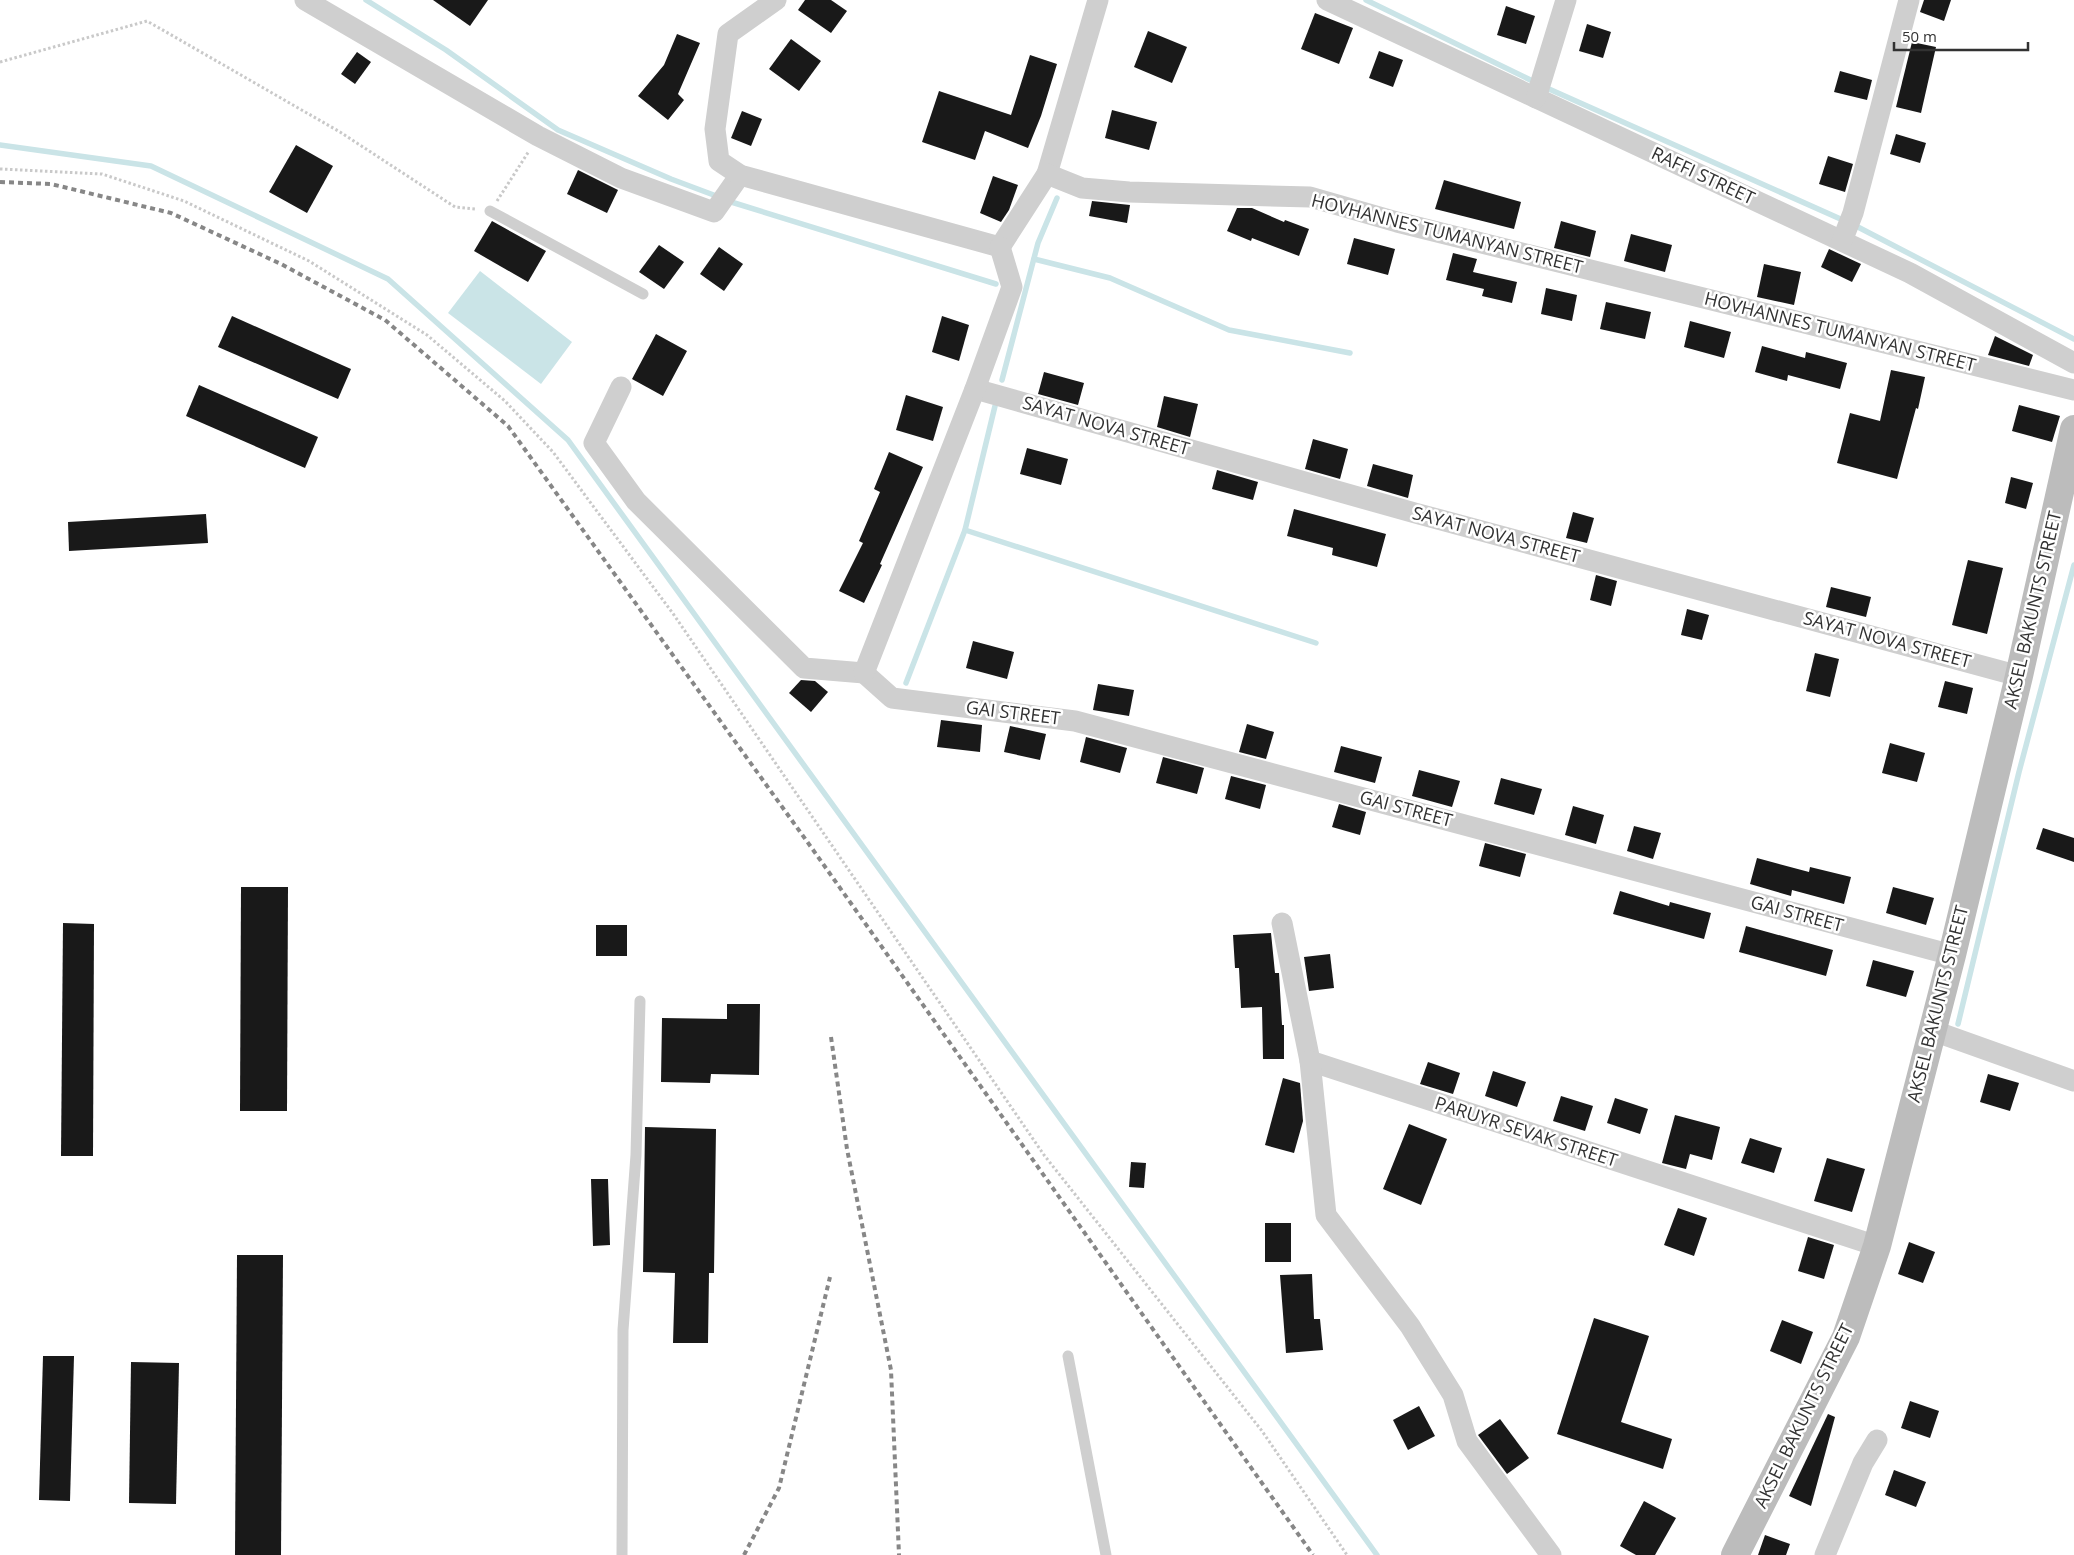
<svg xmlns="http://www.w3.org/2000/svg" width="2074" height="1555" font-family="'Open Sans',sans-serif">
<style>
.water{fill:#cae4e7}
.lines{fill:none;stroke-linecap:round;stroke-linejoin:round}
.stream{stroke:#cae4e7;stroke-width:5.5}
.building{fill:#191919}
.path{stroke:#c9c9c9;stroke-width:3;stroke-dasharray:2.5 2.5;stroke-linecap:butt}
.service{stroke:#cfcfcf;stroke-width:11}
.minor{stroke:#cfcfcf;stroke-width:21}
.secondary{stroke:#bcbcbc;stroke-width:28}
.rail{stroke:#878787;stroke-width:4;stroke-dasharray:5 4;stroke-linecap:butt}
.labels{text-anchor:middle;stroke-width:5;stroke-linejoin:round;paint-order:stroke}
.street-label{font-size:18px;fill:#323232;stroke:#fff}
</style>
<rect width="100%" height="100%" fill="#fff"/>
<path class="water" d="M480,271L572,342L541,384L448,313Z"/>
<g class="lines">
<g class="stream">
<path d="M366,0L446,50L558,130L671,179L719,197"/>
<path d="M1366,0L1549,89L1845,221"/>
<path d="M0,145L151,166L388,279L568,440L1377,1555"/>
<path d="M728,201L996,284"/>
<path d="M1854,225L2074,339"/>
<path d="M1034,259L1110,278L1229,330L1350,353"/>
<path d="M1002,380L1038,243L1057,198"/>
<path d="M965,530L1316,643"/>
<path d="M906,683L965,530L995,406"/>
<path d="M1958,1024L2019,772L2074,565"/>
</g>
</g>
<g class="building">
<path d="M433,0H488L470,26Z"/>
<path d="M805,0H831L847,11L831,33L798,10Z"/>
<path d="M1924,0H1951L1944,21L1920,12Z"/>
<path d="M1506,6L1535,16L1526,44L1497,35Z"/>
<path d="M1315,13L1353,28L1339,64L1301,49Z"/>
<path d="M1587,24L1611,32L1603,58L1579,51Z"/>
<path d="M1148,31L1187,47L1172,83L1134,67Z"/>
<path d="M677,34L700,43L678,94L684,100L668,120L638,96L664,65Z"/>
<path d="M791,39L821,61L799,91L769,69Z"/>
<path d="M1912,42L1936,47L1921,113L1896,107Z"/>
<path d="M1379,51L1403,60L1393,87L1369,78Z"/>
<path d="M357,52L371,62L355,84L341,74Z"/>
<path d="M1030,55L1057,64L1041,116L1028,148L985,131L975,160L922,142L939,91L1011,115Z"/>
<path d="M1840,71L1872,80L1867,100L1834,92Z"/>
<path d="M1112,110L1157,122L1149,150L1105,138Z"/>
<path d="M742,111L762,119L751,146L731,138Z"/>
<path d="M1896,134L1926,143L1920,163L1890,154Z"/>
<path d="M296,145L333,166L307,213L269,192Z"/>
<path d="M1828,156L1853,164L1845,192L1819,184Z"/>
<path d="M578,170L618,190L607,213L567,194Z"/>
<path d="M993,176L1018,185L1009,210L1001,222L980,213Z"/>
<path d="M1444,180L1521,202L1514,229L1435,209Z"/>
<path d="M1092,201L1130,205L1127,223L1089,216Z"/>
<path d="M1237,208H1252L1284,222L1285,220L1309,229L1299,256L1252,238L1251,241L1227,231Z"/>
<path d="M492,221L546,251L528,282L474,251Z"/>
<path d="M1561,221L1596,231L1590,257L1554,248Z"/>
<path d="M1631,234L1672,245L1665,272L1624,261Z"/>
<path d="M1354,238L1395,249L1388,275L1347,264Z"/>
<path d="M659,245L684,262L664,289L639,272Z"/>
<path d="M719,247L743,264L724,291L700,274Z"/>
<path d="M1829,249L1861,264L1852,282L1821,267Z"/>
<path d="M1453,253L1477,259L1473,272L1517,282L1512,303L1482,296L1484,289L1446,280Z"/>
<path d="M1764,264L1801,272L1794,305L1757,297Z"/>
<path d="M1546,288L1577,295L1572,321L1541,314Z"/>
<path d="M1606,302L1651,312L1645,339L1600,329Z"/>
<path d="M232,316L351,369L338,399L218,347Z"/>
<path d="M942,316L969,325L959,361L932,352Z"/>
<path d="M1690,321L1731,332L1724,358L1684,347Z"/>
<path d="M656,334L687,351L663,396L632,379Z"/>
<path d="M1995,336L2033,355L2029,366L1988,355Z"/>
<path d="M1762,346L1805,358L1806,352L1847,363L1840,389L1788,375L1787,381L1755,372Z"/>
<path d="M1891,370L1925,377L1918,409L1916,408L1897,479L1837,463L1850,413L1880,421Z"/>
<path d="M1044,372L1084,383L1078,405L1038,394Z"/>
<path d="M199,385L318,437L305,468L186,416Z"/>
<path d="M906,395L943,407L933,441L896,430Z"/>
<path d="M1164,396L1198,404L1190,437L1157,427Z"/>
<path d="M2019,405L2060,416L2052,442L2012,431Z"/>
<path d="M1313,439L1348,449L1340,479L1305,469Z"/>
<path d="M1027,448L1068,459L1061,485L1020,474Z"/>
<path d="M889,452L923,467L880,564L882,565L864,603L839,591L863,543L859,541L880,492L874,489Z"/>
<path d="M1373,464L1413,475L1408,498L1367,486Z"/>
<path d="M1217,470L1258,482L1253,500L1212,489Z"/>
<path d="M2011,477L2033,483L2026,509L2005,503Z"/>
<path d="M1294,509L1386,534L1377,567L1332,555L1333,548L1287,536Z"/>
<path d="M1573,512L1594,518L1587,543L1566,538Z"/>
<path d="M206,514L208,543L69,551L68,522Z"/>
<path d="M1968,560L2003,568L1987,634L1952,625Z"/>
<path d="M1596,575L1617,581L1611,606L1590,600Z"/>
<path d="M1831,587L1871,597L1866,617L1826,607Z"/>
<path d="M1687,609L1709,615L1702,640L1681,635Z"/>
<path d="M973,641L1014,652L1007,679L966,668Z"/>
<path d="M1815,653L1839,659L1830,697L1806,691Z"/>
<path d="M801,680L815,681L828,692L811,712L789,693Z"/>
<path d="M1945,681L1973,688L1967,714L1938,707Z"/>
<path d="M1098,684L1134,690L1129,716L1093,710Z"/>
<path d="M941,720L982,725L980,752L937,747Z"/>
<path d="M1247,724L1274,732L1266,759L1239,752Z"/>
<path d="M1010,726L1046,734L1040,760L1004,752Z"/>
<path d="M1086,737L1127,748L1120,773L1080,762Z"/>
<path d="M1890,743L1925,753L1917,782L1882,773Z"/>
<path d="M1341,746L1382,757L1375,783L1334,772Z"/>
<path d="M1163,757L1204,768L1197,794L1156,783Z"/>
<path d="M1419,770L1460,781L1452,807L1412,796Z"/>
<path d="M1231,776L1266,785L1260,809L1225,799Z"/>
<path d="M1501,778L1542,789L1534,815L1494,804Z"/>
<path d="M1339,804L1366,812L1360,835L1332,827Z"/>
<path d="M1573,806L1604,815L1596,844L1565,835Z"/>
<path d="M1634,826L1661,833L1653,859L1627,851Z"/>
<path d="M2043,828L2074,838V862L2036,849Z"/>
<path d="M1485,843L1526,854L1520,877L1479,866Z"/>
<path d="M1757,858L1809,872L1810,867L1851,877L1844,904L1792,890L1791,896L1750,884Z"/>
<path d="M241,887H288L287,1111H240Z"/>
<path d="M1893,887L1934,898L1926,925L1886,913Z"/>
<path d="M1620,891L1669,906L1670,902L1711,913L1704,939L1613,914Z"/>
<path d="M63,923L94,924L93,1156H61Z"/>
<rect x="596" y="925" width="31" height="31"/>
<path d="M1746,926L1833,950L1826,976L1739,952Z"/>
<path d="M1271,933L1275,973H1279L1282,1025H1284V1059H1263L1262,1007L1241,1008L1239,968H1235L1233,935Z"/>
<path d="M1330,954L1334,988L1309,991L1304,957Z"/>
<path d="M1873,960L1914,971L1906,997L1866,986Z"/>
<path d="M727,1004H760L759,1075L711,1074L710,1083L661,1082L662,1018L727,1019Z"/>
<path d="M1428,1062L1460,1073L1453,1094L1420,1084Z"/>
<path d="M1493,1071L1526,1082L1517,1107L1485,1096Z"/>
<path d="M1988,1074L2019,1083L2010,1111L1980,1102Z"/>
<path d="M1283,1078L1300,1083L1303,1121L1294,1153L1265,1145Z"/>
<path d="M1561,1096L1593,1106L1585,1131L1553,1121Z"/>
<path d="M1615,1098L1648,1109L1640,1134L1607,1123Z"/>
<path d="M1675,1115L1720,1127L1712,1160L1690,1154L1686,1169L1662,1163Z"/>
<path d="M1409,1124L1447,1139L1421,1205L1383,1189Z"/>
<path d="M645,1127L716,1129L714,1273H709L708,1343H673L675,1273L643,1272Z"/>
<path d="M1750,1138L1782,1148L1774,1173L1741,1163Z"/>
<path d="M1827,1158L1865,1169L1852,1212L1814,1201Z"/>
<path d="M1131,1162L1146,1163L1144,1188L1129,1187Z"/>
<path d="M591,1179H608L610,1245L593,1246Z"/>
<path d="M1678,1208L1707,1218L1694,1256L1664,1245Z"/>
<rect x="1265" y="1223" width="26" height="39"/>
<path d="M1808,1237L1834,1245L1824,1279L1798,1271Z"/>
<path d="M1909,1242L1935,1252L1923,1283L1898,1274Z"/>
<path d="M237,1255H283L281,1555H235Z"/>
<path d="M1312,1274L1314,1319H1320L1323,1350L1286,1353L1280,1275Z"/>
<path d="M1594,1318L1649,1336L1621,1422L1672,1439L1663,1469L1557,1434Z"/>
<path d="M1782,1320L1813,1332L1801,1364L1770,1351Z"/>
<path d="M43,1356H74L70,1501L39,1500Z"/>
<path d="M131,1362L179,1363L176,1504L129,1503Z"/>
<path d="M1910,1401L1939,1411L1930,1438L1901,1428Z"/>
<path d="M1419,1406L1435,1436L1408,1450L1393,1420Z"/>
<path d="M1828,1414L1835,1417L1811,1506L1789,1496Z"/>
<path d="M1500,1419L1529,1458L1507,1474L1478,1435Z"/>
<path d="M1894,1470L1926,1482L1916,1507L1885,1495Z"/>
<path d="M1644,1501L1676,1518L1655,1555H1636L1620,1546Z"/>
<path d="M1765,1535L1790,1544L1786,1555H1758Z"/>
</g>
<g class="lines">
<g class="path">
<path d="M0,62L147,21L340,132L455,207L476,209"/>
<path d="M0,169L102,174L184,201L309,261L427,335L505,401L553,452L674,615L1044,1155L1262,1431L1347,1555"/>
<path d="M497,201L529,151"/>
</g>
<g class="service">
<path d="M490,211L643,294"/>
<path d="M1068,1356L1106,1555"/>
<path d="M622,1555L623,1330L636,1155L640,1001"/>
</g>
<g class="minor">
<path d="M305,0L538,136L621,178L714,212L740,175"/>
<path d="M776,0L728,34L715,129L719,161L740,175L1000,247"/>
<path d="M1327,0L1910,273L2074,363"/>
<path d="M1536,98L1566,0"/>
<path d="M1047,174L1098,0"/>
<path d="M1842,241L1853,213L1909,0"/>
<path d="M1000,247L1047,174L1082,188L1129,192L1310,197L1397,222L2074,390"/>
<path d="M621,387L594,443L636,501L804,668L864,673"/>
<path d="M975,389L1415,513L2019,676"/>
<path d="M864,673L892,698L1075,721L1952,955"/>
<path d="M864,673L975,389L1012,287L1000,247"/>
<path d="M1282,923L1310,1061L1877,1246"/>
<path d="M1931,1030L2074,1081"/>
<path d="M1310,1061L1326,1215L1410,1326L1453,1395L1467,1441L1551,1555"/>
<path d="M1825,1555L1863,1463L1877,1440"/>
</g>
<path class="secondary" d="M1735,1555L1846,1337L1877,1246L1952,955L2019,676L2074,429"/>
<g class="rail">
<path d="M0,182L51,184L171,213L281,264L385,320L508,426L811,847L1313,1555"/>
<path d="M831,1037L847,1149L891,1370L899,1555"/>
<path d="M744,1555L779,1488L830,1277"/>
</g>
</g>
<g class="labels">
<g class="street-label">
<text transform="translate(1703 176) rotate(25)" y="6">RAFFI STREET</text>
<text transform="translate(1447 234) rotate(14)" y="6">HOVHANNES TUMANYAN STREET</text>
<text transform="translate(1840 332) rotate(14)" y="6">HOVHANNES TUMANYAN STREET</text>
<text transform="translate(1106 426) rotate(16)" y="6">SAYAT NOVA STREET</text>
<text transform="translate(1496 535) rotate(15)" y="6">SAYAT NOVA STREET</text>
<text transform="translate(2033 610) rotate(-77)" y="6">AKSEL BAKUNTS STREET</text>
<text transform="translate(1887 640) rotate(15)" y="6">SAYAT NOVA STREET</text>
<text transform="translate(1013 713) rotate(7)" y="6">GAI STREET</text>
<text transform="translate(1406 809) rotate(15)" y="6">GAI STREET</text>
<text transform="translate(1797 914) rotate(15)" y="6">GAI STREET</text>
<text transform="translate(1938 1004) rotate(-76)" y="6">AKSEL BAKUNTS STREET</text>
<text transform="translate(1526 1132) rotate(18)" y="6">PARUYR SEVAK STREET</text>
<text transform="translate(1804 1416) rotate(-64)" y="6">AKSEL BAKUNTS STREET</text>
</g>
</g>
<path d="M1894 42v8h134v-8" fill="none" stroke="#323232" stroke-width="2.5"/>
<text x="1902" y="42" font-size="15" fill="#323232" stroke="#ffffff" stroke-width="4" paint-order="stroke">50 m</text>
</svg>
